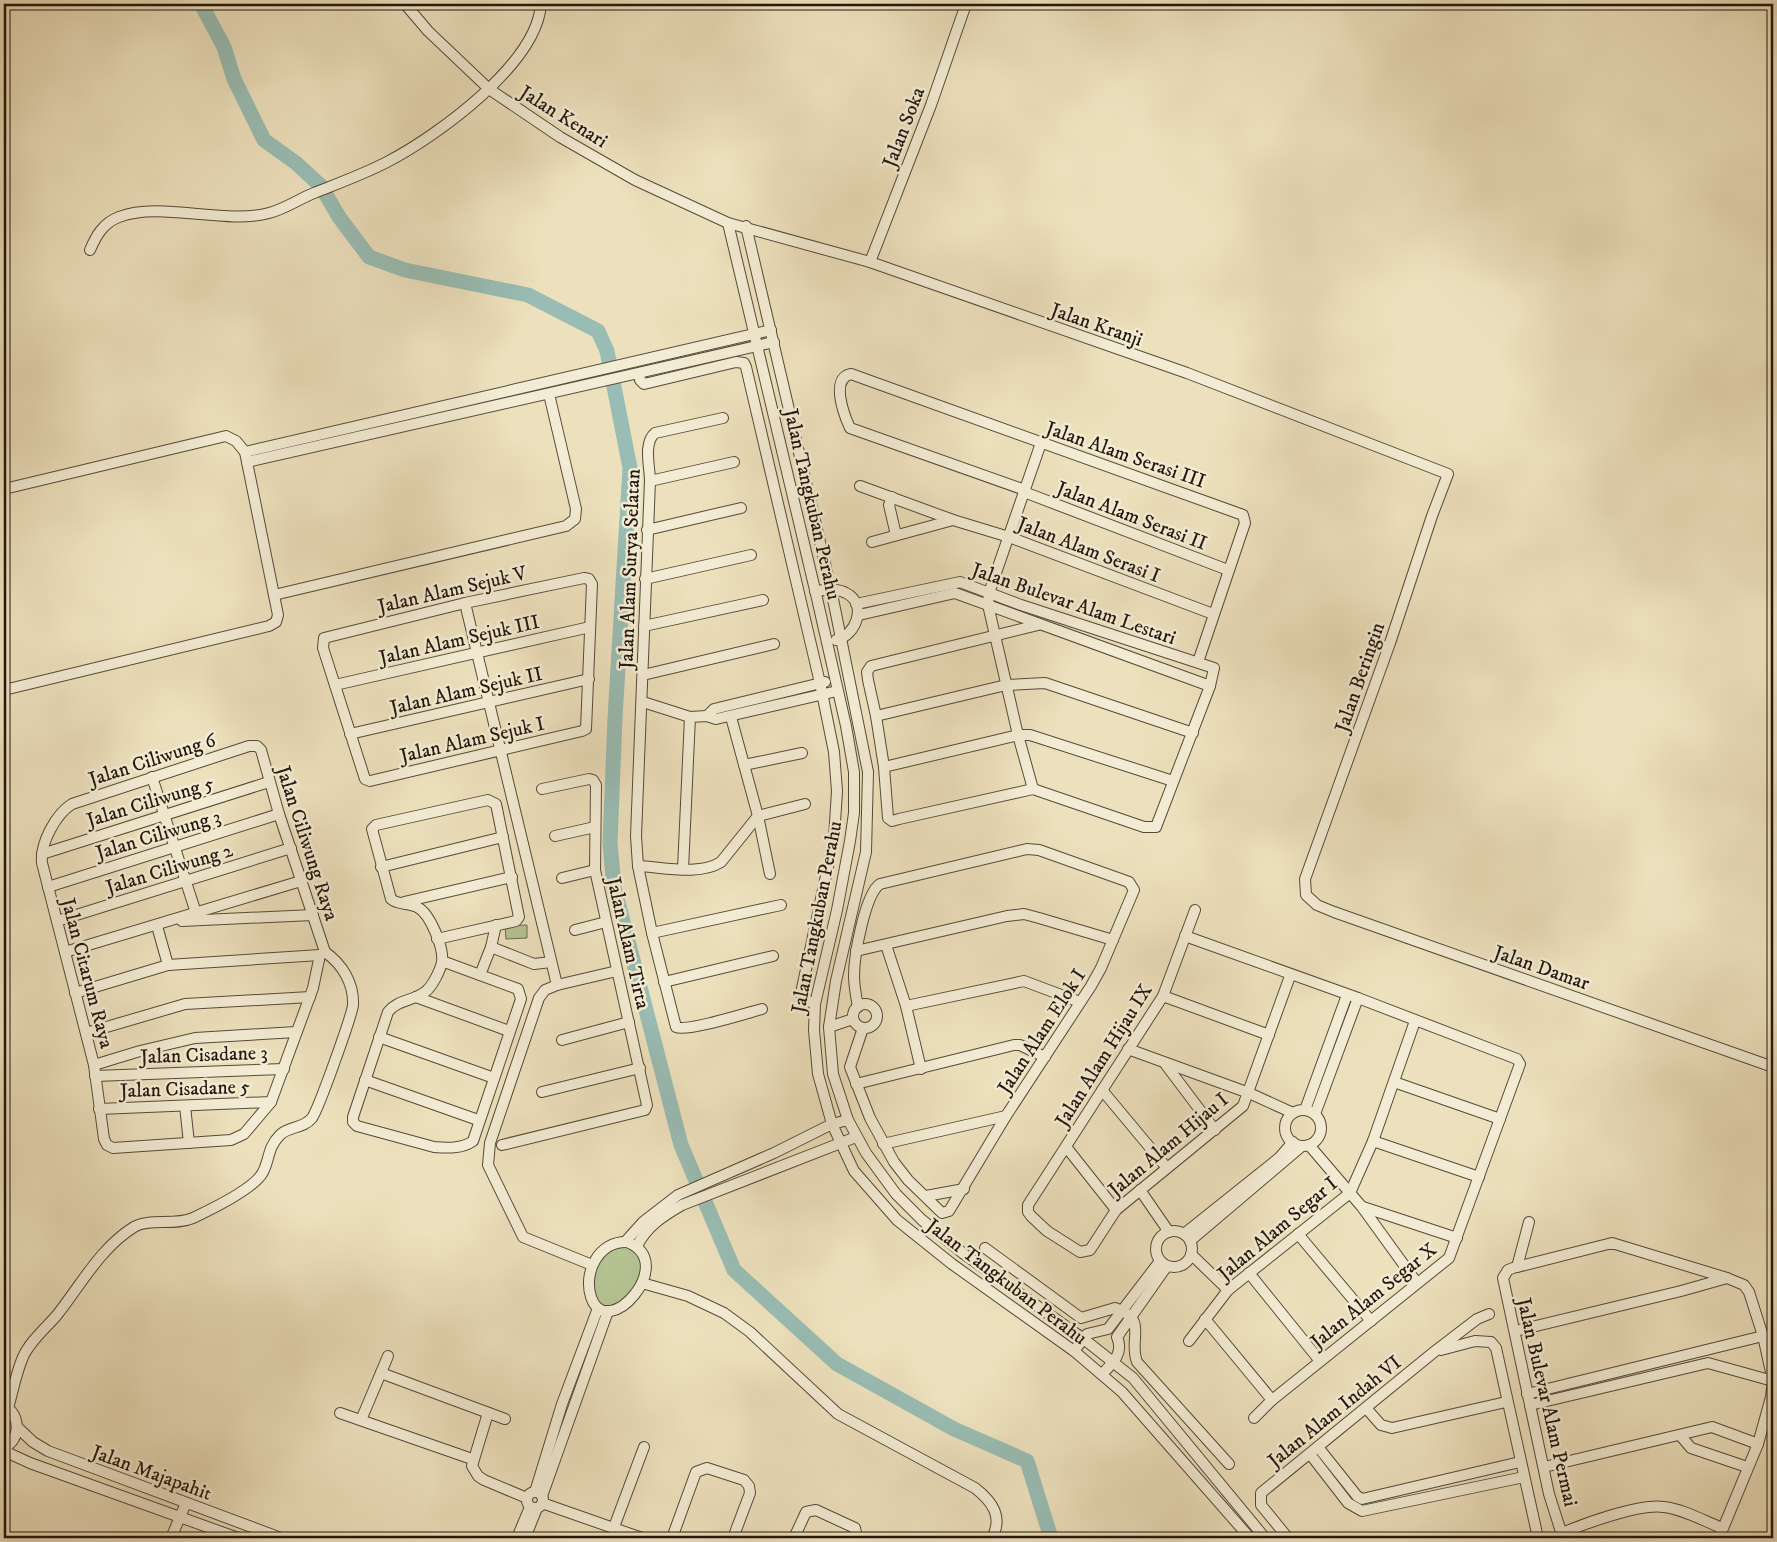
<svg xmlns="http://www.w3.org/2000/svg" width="1777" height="1542" font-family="'IM FELL DW Pica',serif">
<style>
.green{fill:#b5c393;stroke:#6c6c50}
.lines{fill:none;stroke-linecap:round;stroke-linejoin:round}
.river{stroke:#99bdb4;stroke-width:15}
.minor-casing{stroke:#564939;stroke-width:12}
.minor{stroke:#f3ecd4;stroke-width:10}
.labels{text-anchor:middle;stroke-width:5;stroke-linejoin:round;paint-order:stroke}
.street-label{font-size:20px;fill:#23160d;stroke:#f3ecd4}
</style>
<rect width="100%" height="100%" fill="#ede1bd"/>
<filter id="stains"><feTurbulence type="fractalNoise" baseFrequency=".004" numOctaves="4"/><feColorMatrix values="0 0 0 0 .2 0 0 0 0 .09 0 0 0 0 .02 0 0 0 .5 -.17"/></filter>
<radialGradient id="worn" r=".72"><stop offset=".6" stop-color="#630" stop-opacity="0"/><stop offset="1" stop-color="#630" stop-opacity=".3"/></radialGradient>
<g class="green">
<path d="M527,925V938L506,939L505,926Z"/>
<path d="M613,1244L636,1246C648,1275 642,1280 624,1304L601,1309L594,1301L593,1265Z"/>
</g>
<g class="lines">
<path class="river" d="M201,4L224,47L234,79L264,140L296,163L321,186L339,217L369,257L405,270L528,295L598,331L607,351L630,468L615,718L610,843L614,887L681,1145L734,1270L837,1364L954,1429L1027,1461L1051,1538"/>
<g class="minor-casing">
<g id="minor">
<path d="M405,4L428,31L489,89L560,137L635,180L728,223L870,262L1187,373L1448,474L1432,516L1390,643L1305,879L1306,895L1317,905L1334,912L1773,1067"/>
<path d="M728,223L816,594L846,726L854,772V813L850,841L837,910L815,1004L814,1030L818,1074L832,1124L854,1171L897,1220L952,1264L1074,1351L1122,1392L1250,1538"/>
<path d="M746,226L831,589L868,772L866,852L836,981L829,1027L833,1074L848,1120L866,1153L896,1194L922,1220L964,1254L1085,1340L1133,1378L1265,1538"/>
<path d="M90,250C96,236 103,223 119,217C160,201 225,225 269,213C285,209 299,199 314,193C339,183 364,174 387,162C437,136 537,64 541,4"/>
<path d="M870,262L931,105L966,4"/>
<path d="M639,374L640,380L644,384L736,362L744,363L746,367L820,683L834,752L837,791L834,838L801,993L802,998L815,1004"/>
<path d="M723,418L655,433C643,443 650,467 650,481L636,836L638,866L652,933L676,1027C687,1032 747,1013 762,1009"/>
<path d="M245,452L771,330"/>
<path d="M247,462L774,342"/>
<path d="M650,481L734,462"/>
<path d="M860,486L953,520L1009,537L1213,614"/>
<path d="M4,489L226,436L236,441L245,452L278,615L276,622L269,626L4,690"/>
<path d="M1025,490L850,428C844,415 830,378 851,374L1243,515L1245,523L1198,662"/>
<path d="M1024,492L1228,570"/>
<path d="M892,497L889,505L896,535"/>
<path d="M647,530L741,508"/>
<path d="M872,542L953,520"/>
<path d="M584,578L589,579L592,584L586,729L582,731L370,781L365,779L323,648L324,638L465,603Z"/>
<path d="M645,579L751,555"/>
<path d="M815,591C825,590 837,588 846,593C868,604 856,636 836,640"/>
<path d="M274,595L566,526L575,519L576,509L549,394"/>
<path d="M465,603L557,985L545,990L539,998L490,1143L488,1165L523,1237L592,1265"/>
<path d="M856,604L960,582L1021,605L1214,668L1210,686L1156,827H1144L1033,789L899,819L892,821L888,818L884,767L876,716L868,680L867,672L871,666L1038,625"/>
<path d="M859,615L955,593L1210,686"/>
<path d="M644,626L763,600"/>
<path d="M643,675L774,644"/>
<path d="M335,685L590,627"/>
<path d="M643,702L690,717L707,716L716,719L837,691"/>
<path d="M707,716L714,709L825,682"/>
<path d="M876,716L1006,685L1045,683L1193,733"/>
<path d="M731,717L758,816L770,874"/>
<path d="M350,734L589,679"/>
<path d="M249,746H257L261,750L279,814L325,952L320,955L313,988L271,1102L244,1134L231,1140L113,1148L107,1145L104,1139L94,1065L42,863C40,843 56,814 72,804Z"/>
<path d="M744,765L802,753"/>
<path d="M884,767L1018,735H1030L1173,781"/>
<path d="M152,777L196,913"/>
<path d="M1033,789L1018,735L988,605L989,593L1041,443"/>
<path d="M555,836L595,827"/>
<path d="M42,854L269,782"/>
<path d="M638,866C663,867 699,876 721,862L758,816L805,804"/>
<path d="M381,867L503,837"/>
<path d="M683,869L690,717"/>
<path d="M562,878L595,870"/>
<path d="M48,887L279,814"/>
<path d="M404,902L512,877"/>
<path d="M1195,910L1163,996L1028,1205V1212L1031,1216L1047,1231L1080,1252L1090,1250L1116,1210L1243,1106L1290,976"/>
<path d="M57,921L291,848"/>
<path d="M182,921L313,915"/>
<path d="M157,926L168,965"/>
<path d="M575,930L606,922"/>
<path d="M652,933L781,905"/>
<path d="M1185,936L1358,998L1517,1059L1520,1064L1449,1258L1272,1400L1254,1418"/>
<path d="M437,939L516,921L519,917L496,804L488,800L376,825L372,829L391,899C398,905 409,903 417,907C430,913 444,948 442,962C440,971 432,987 425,992C413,1001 397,1000 388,1012L353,1117V1122L357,1126L434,1147C447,1148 462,1149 473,1141L521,999L518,989L442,961"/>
<path d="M886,945L906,1006L921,1069"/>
<path d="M491,947L534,964L551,962"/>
<path d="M856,951L1007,916L1024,914L1039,918L1113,940"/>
<path d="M65,952L301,881"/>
<path d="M480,975L491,947L496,925"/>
<path d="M664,982L773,956"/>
<path d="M557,985L617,971"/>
<path d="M75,993L168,965L320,955"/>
<path d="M1163,996L1269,1035"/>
<path d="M416,997L509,1031"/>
<circle cx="865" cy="1016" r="12"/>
<path d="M906,1006L1024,981L1080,1002"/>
<path d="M858,1007C856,996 854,986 854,976C854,956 865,894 880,884L1027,849L1039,850L1129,882L1134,890L1101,968L1091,986L1006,1116L949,1211L942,1213L908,1180L894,1162L870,1118L850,1067L863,1028"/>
<path d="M829,1027L853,1019"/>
<path d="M86,1033L185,1004L310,997"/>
<path d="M379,1037L494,1078"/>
<path d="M562,1040L629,1022"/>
<path d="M1128,1049L1249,1093L1293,1113"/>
<path d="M94,1065L140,1051L195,1038L296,1032"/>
<path d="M1166,1065L1215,1130"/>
<path d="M95,1076L284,1069"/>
<path d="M365,1080L478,1120"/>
<path d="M1394,1082L1500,1119"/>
<path d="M856,1084L1014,1045H1020L1045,1057"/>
<path d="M1102,1090L1167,1168"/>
<path d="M542,1092L640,1068"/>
<path d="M185,1106L189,1143"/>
<path d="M99,1109L271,1102"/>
<path d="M1305,1110L1347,995"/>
<circle cx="1303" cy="1128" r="18"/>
<path d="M1315,1114L1358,998"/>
<path d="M1373,1141L1479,1177"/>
<path d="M883,1144L1006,1116"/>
<path d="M502,1145L645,1110L647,1105L595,870L596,785L593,780L589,779L542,789"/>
<path d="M1309,1145L1362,1207L1417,1283"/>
<path d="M1067,1148L1116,1210"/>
<path d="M1140,1190L1169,1232"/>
<path d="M926,1196L964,1189"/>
<path d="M1363,1207L1457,1238"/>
<circle cx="1174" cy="1249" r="18"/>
<path d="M1184,1234L1279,1158L1293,1142"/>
<path d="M1298,1234L1371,1321"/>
<path d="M1190,1241L1302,1146"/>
<path d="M625,1242L643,1222L678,1195L774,1153L832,1124L848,1120"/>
<path d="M627,1242C680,1262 606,1344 591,1297C583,1272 599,1241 627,1242Z"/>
<path d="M637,1246C647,1226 663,1216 682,1205L856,1137"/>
<path d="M985,1248L1081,1318L1115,1308C1149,1319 1128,1339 1137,1362L1229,1464"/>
<path d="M1191,1254L1228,1290"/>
<path d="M1517,1267L1529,1222"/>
<path d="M1249,1273L1320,1361"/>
<path d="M642,1283L688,1296L724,1313L750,1332L838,1414L975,1488C993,1502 1003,1517 992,1538"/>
<path d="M1205,1319L1272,1400"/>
<path d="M1515,1331L1681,1291L1727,1278"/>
<path d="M1189,1341L1228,1290L1350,1193L1373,1141L1415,1021"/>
<path d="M1441,1350L1475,1341L1491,1342L1496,1348L1538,1538"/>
<path d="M1074,1351L1087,1334L1108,1329L1160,1261"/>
<path d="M381,1373L505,1419"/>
<path d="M1102,1374C1113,1363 1124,1353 1117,1337L1167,1266"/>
<path d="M1527,1394L1763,1336"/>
<path d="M4,1405C21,1416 21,1438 4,1448"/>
<path d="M1530,1405L1708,1363L1773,1381"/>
<path d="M8,1408C13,1391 16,1373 23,1357C30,1341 46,1328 57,1315C80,1286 101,1247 134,1227C149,1218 175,1226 193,1218C210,1210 255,1188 263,1172C270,1159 267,1148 280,1135C289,1126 303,1129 312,1118C319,1108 352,1015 353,1005C354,983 342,964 325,952"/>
<path d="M1366,1408L1381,1425L1392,1428L1506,1402"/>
<path d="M340,1413L472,1459"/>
<path d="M488,1413L472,1466L478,1476L484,1480L527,1498"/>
<path d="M361,1420L388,1356"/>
<path d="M17,1427L33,1442L48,1451L281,1538"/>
<path d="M1680,1435L1691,1448L1747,1467"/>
<path d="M1318,1447L1357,1496L1362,1499L1520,1462"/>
<path d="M4,1451L30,1463L238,1538"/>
<path d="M1310,1454L1348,1503L1362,1511L1524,1477"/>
<path d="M1544,1467L1712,1427L1758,1444"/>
<path d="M535,1492L562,1404L598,1308"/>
<circle cx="535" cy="1500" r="8"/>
<path d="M542,1496L608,1311"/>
<path d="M542,1503L642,1538"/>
<path d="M614,1527L644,1447"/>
<path d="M1562,1533C1584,1524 1640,1503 1664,1507C1683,1509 1704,1521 1722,1528"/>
<path d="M171,1538L186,1503"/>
<path d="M517,1538L530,1507"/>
<path d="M525,1538L537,1508"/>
<path d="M672,1538L696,1472L707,1468L744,1480L749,1486L750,1493L733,1538"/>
<path d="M794,1538L806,1512L816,1510L855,1528L857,1538"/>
<path d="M1288,1538L1261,1505V1493L1434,1352L1477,1319L1489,1314"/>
<path d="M1563,1538L1549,1494L1503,1278L1508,1270L1513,1268L1612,1243L1727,1278L1744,1285L1749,1292L1763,1336L1773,1381L1771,1397L1758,1444L1719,1538"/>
</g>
</g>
<use href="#minor" class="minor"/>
</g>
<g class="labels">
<g class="street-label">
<text transform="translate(564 116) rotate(32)" y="7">Jalan Kenari</text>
<text transform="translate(903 127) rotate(-69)" y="7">Jalan Soka</text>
<text transform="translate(1097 324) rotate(19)" y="7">Jalan Kranji</text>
<text transform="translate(1126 454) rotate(19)" y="7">Jalan Alam Serasi III</text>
<text transform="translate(813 504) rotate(77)" y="7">Jalan Tangkuban Perahu</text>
<text transform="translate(1132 515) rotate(21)" y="7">Jalan Alam Serasi II</text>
<text transform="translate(1089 549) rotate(21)" y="7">Jalan Alam Serasi I</text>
<text transform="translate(629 569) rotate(-88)" y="7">Jalan Alam Surya Selatan</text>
<text transform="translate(452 589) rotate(-13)" y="7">Jalan Alam Sejuk V</text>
<text transform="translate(1074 603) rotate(19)" y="7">Jalan Bulevar Alam Lestari</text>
<text transform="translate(459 639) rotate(-13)" y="7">Jalan Alam Sejuk III</text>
<text transform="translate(1359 677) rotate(-71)" y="7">Jalan Beringin</text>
<text transform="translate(466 690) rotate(-13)" y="7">Jalan Alam Sejuk II</text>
<text transform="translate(472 739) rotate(-13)" y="7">Jalan Alam Sejuk I</text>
<text transform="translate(152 759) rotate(-18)" y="7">Jalan Ciliwung 6</text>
<text transform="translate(150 801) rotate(-17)" y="7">Jalan Ciliwung 5</text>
<text transform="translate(158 834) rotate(-17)" y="7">Jalan Ciliwung 3</text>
<text transform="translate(308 843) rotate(72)" y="7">Jalan Ciliwung Raya</text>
<text transform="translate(169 868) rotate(-17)" y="7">Jalan Ciliwung 2</text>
<text transform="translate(816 917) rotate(-79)" y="7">Jalan Tangkuban Perahu</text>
<text transform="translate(629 943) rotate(77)" y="7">Jalan Alam Tirta</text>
<text transform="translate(1542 967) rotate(19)" y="7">Jalan Damar</text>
<text transform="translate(88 973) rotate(75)" y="7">Jalan Citarum Raya</text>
<text transform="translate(1041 1031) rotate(-57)" y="7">Jalan Alam Elok I</text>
<text transform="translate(204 1054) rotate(-2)" y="7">Jalan Cisadane 3</text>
<text transform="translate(1103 1055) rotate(-58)" y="7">Jalan Alam Hijau IX</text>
<text transform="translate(185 1088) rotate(-2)" y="7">Jalan Cisadane 5</text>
<text transform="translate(1168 1144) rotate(-40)" y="7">Jalan Alam Hijau I</text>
<text transform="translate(1277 1228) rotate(-40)" y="7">Jalan Alam Segar I</text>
<text transform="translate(1007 1281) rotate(37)" y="7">Jalan Tangkuban Perahu</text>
<text transform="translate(1373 1295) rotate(-39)" y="7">Jalan Alam Segar X</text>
<text transform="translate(1548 1402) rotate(77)" y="7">Jalan Bulevar Alam Permai</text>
<text transform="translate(1334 1411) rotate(-39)" y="7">Jalan Alam Indah VI</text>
<text transform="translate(152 1472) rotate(20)" y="7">Jalan Majapahit</text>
</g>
</g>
<rect width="1777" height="1542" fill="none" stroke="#ede1bd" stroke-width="20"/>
<rect x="5" y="5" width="1767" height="1532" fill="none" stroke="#23160d" stroke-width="2.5"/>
<rect x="10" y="10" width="1757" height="1522" fill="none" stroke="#23160d"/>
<rect width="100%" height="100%" filter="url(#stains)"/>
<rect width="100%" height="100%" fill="url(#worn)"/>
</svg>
